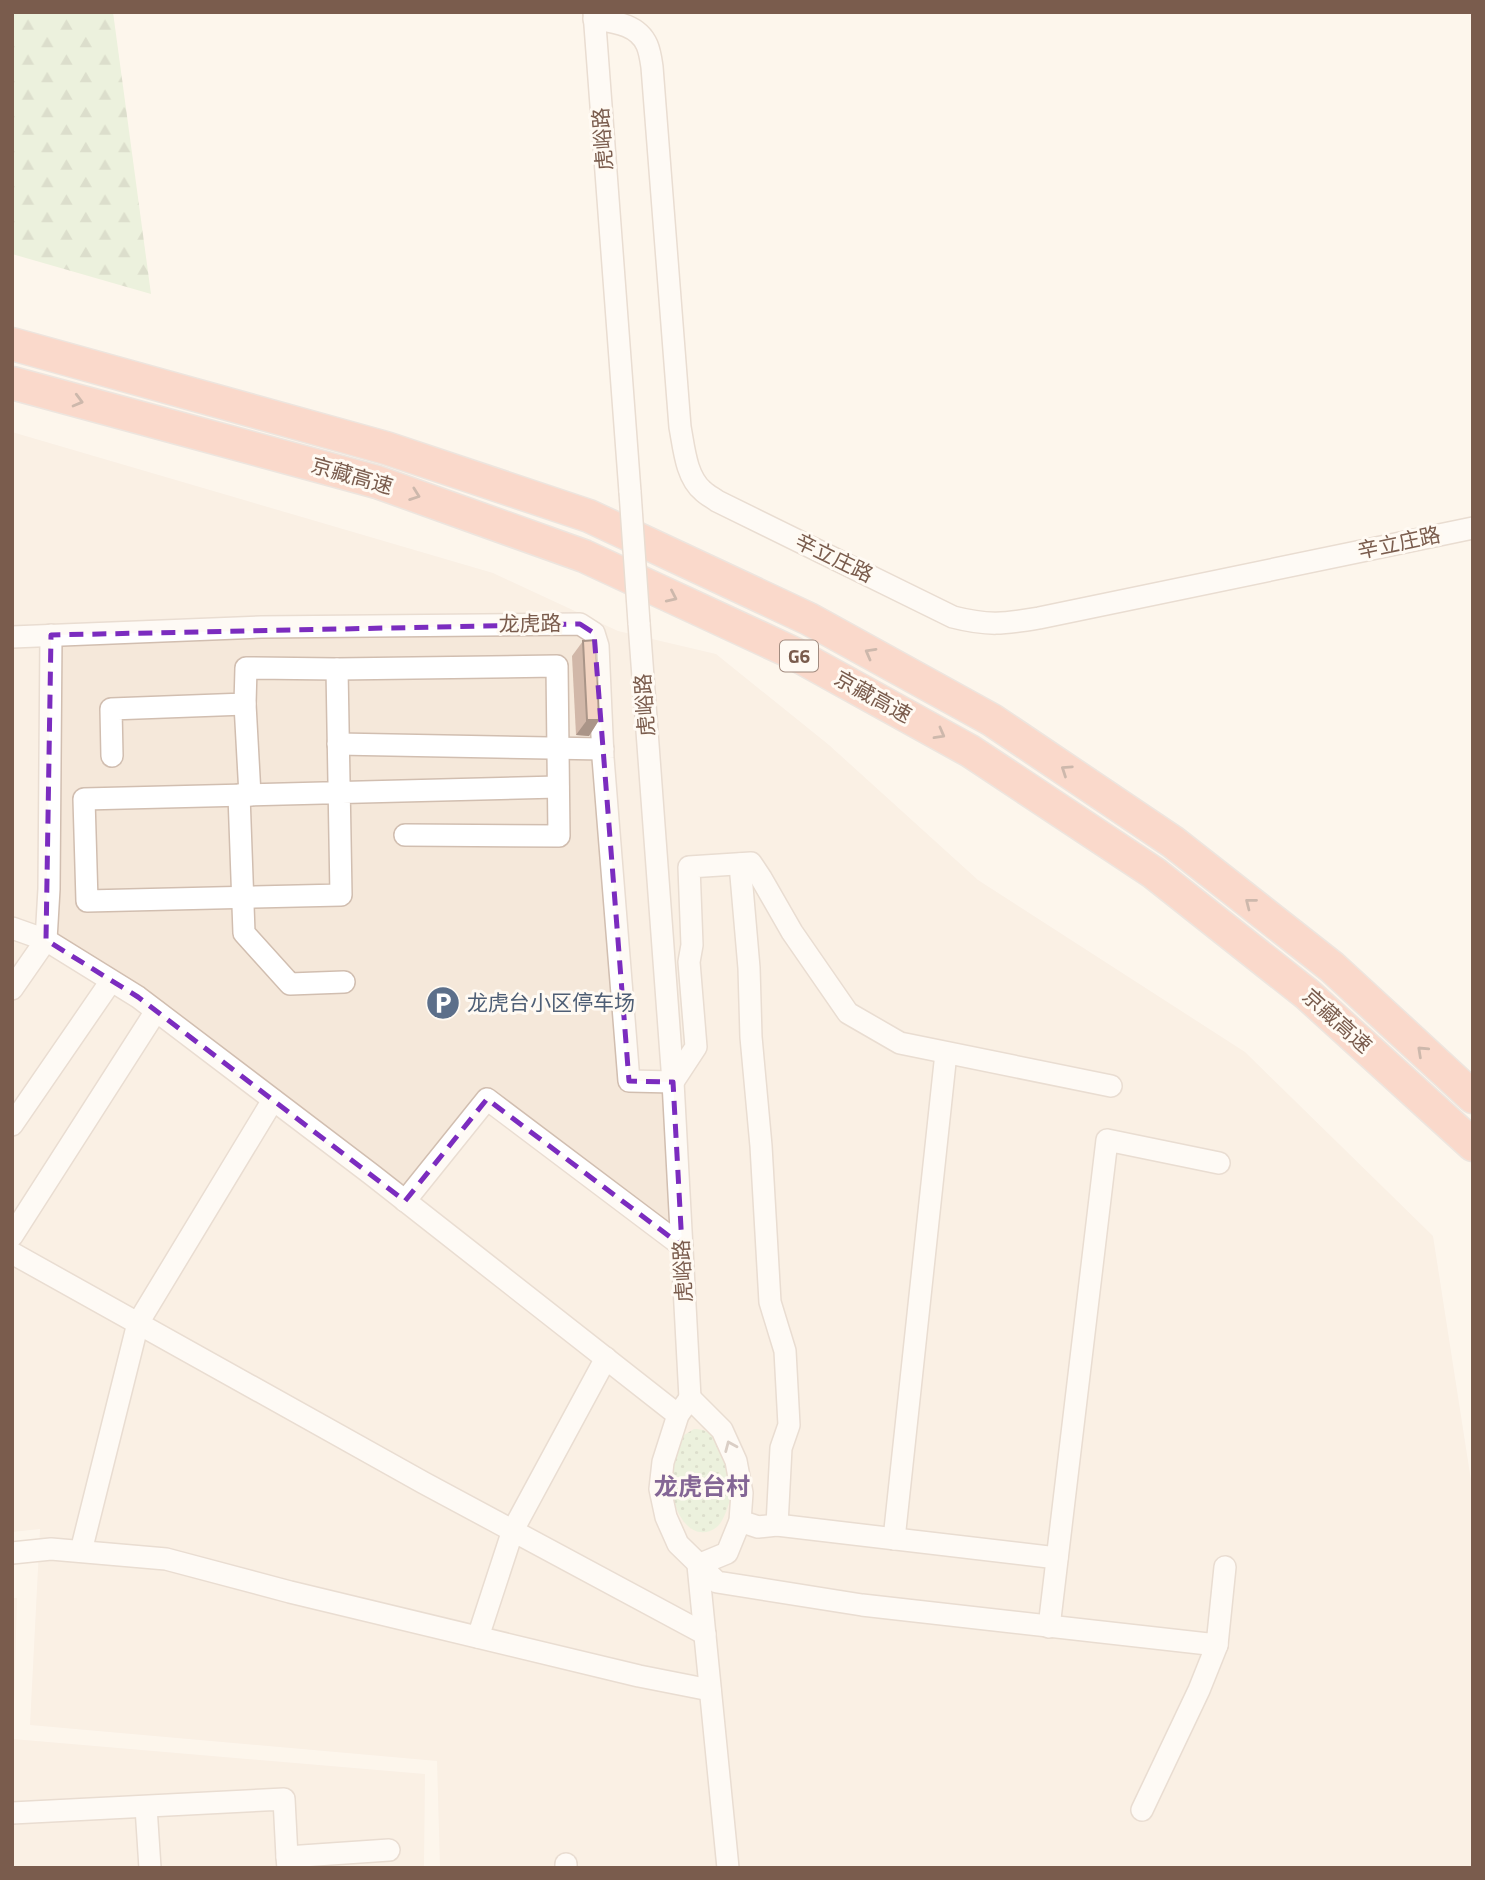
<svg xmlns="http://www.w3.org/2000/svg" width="1485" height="1880" font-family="'Titillium Web','Noto Sans SC',sans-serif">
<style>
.residential{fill:#f5e8da}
.grass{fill:url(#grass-dots)}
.forest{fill:url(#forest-firs)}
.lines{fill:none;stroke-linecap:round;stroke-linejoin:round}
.minor-casing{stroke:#d1beb0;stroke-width:24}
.highway-casing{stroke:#dad1cd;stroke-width:35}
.minor{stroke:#fff;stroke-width:21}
.highway{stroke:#f7b7a3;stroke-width:32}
.minor-bridge-casing{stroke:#d1beb0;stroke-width:24;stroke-linecap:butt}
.minor-bridge{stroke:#fff;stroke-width:21}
.wall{fill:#d1b7a8}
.shaded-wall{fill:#aa9588}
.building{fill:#f3d5c3;stroke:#aa9588;stroke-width:2}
.oneway{stroke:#936e5e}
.oneway2{stroke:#af9d94}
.marked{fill:none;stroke:#7b2cbf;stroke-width:5;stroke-dasharray:14 9;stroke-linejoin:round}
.labels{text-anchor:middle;stroke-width:6;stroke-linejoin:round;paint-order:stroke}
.shield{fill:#fffaf3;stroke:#a28b7f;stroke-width:2}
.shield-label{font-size:19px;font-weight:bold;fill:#7a5c4d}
.street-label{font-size:21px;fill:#7a5c4d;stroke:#fffaf3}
.service-label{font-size:21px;fill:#4e5e75;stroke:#fffaf3;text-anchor:start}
.quarter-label{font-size:24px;font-weight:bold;fill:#846695;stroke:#fffaf3}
</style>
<defs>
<pattern id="grass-dots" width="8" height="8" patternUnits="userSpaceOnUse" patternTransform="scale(1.75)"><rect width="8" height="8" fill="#d8ecc9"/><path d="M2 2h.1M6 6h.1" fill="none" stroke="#b4c2a5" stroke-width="1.8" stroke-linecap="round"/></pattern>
<pattern id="forest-firs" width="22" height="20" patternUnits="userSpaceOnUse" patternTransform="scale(1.75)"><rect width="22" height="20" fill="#d8ecc9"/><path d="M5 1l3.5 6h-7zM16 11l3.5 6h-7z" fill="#b4c2a5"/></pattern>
</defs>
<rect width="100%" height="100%" fill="#fdf6ec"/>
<g class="residential">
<path d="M12,432L493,573L618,631L716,654L829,745L978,880L1245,1052L1433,1236L1473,1493V1868H440L437,1761L30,1725L40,1529L12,1532Z"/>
<path d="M12,1598H17L13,1739L425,1774L424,1868H12Z"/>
</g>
<path class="grass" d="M694,1429C710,1429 719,1439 724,1454C726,1462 730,1471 731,1480C733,1490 730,1502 726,1512C722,1521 720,1527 710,1531C683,1540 670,1498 670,1478C670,1465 678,1449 681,1437Z"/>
<path class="forest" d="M12,12H113L151,294L12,254Z"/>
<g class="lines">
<g class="minor-casing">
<g id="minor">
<path d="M594,12L630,492"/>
<path d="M594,19C614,22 638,24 647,45C650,52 651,60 652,67L680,427C684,448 686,477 703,491C707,495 713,498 717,501L953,617C988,626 1004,624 1039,618L1473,528"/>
<path d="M639,623L673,1082L690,1398"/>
<path d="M12,637L261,627L580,624L594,633L598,646L603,758L629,1081L673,1082L696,1047L689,962L692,945L689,867L751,863L761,878L792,932L848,1013L900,1043L1111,1086"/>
<path d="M337,669L341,895L87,901L84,799C242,795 400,791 558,787"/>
<path d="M245,704L250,795"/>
<path d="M338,744L603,749"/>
<path d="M112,756L111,709L245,704L246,668L337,669L557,666L559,836L405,835"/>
<path d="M239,795L244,933L290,984L344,982"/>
<path d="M12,928L46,940L138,997L371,1174L678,1415"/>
<path d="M12,989L46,940L49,889L51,635"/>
<path d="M12,1125L111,981"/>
<path d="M405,1201L487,1099L682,1246"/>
<path d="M12,1236L156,1011"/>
<path d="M12,1253L424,1483L705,1634"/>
<path d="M740,1521L758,1527L777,1525L781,1448L789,1425L785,1351L770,1302L761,1146L751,1037L749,968L740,864"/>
<path d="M777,1525L1057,1558"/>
<path d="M894,1539L946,1053"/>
<path d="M81,1551L138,1323L273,1100"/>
<path d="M12,1553L51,1549L166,1559L290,1592L639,1676L710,1690"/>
<path d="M698,1565L727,1553L740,1521L742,1493L736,1461L722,1430L690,1398L678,1415L663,1462L660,1489L666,1517L678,1544L717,1582L862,1605L1217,1645L1225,1567"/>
<path d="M698,1565L728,1868"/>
<path d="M1049,1627L1107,1140L1219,1163"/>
<path d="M478,1637L513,1530L606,1358"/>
<path d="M146,1807L150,1868"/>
<path d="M1142,1810L1199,1690L1217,1645"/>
<path d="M12,1813L284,1799L287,1857"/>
<path d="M566,1864V1868"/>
<path d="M288,1868L287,1857L389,1850"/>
</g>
</g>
<g class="highway-casing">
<g id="highway">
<path d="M12,344L386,448L589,516L809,619L992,720L1173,842L1332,967L1473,1097"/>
<path d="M12,383L377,482L584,556L793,653L970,751L1154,873L1307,994L1473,1145"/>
</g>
</g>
<use href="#minor" class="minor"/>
<use href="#highway" class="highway"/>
<g class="minor-bridge-casing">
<path id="minor-bridge" d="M630,492L639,623"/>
</g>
<use href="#minor-bridge" class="minor-bridge"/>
</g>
<path class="wall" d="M583,641L599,720L589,736L576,735L572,656Z"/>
<path class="shaded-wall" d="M587,720H599L589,736L576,735Z"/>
<path class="building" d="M596,640L599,720H587L583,641Z"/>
<defs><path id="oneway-chevron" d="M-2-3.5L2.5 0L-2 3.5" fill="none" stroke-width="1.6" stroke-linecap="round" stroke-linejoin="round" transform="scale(1.75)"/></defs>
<g class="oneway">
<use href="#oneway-chevron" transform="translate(78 401) rotate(15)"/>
<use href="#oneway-chevron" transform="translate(415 495) rotate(20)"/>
<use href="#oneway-chevron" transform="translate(672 597) rotate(25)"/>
<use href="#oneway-chevron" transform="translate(870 653) rotate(-151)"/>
<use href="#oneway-chevron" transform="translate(940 734) rotate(29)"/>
<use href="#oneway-chevron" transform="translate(1066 770) rotate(-146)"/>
<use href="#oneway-chevron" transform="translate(1250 903) rotate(-142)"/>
<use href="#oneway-chevron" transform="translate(1422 1051) rotate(-137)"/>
</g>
<use class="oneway2" href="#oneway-chevron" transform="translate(730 1446) rotate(-113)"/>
<path d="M0 0H1485V1880H0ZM580,624L594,633L629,1081L673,1082L682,1246L487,1099L405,1201L138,997L46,940L51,635Z" fill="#fdf6ec" fill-opacity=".55" fill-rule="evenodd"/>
<path class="marked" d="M580,624L594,633L629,1081L673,1082L682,1246L487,1099L405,1201L138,997L46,940L51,635Z"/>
<defs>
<g id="parking-disc" transform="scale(1.75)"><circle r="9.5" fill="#5c6f8a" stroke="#fffaf3"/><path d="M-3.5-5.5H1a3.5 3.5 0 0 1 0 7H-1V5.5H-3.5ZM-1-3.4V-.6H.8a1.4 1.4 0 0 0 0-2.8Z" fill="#fff"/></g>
</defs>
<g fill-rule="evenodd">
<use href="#parking-disc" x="443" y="1003"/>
</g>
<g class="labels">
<rect class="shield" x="780" y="640.5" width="38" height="31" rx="5"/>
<g class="shield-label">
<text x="799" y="663">G6</text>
</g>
<g class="street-label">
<text transform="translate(603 139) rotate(-94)" y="7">虎峪路</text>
<text transform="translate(352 476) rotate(16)" y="7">京藏高速</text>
<text transform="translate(1399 543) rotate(-12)" y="7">辛立庄路</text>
<text transform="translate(834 558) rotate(26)" y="7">辛立庄路</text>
<text transform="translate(530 624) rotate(-1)" y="7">龙虎路</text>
<text transform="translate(873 697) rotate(29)" y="7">京藏高速</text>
<text transform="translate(645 705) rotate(-94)" y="7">虎峪路</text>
<text transform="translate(1337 1021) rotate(42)" y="7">京藏高速</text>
<text transform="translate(683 1271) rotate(-93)" y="7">虎峪路</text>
</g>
<g class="service-label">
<text x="467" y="1010">龙虎台小区停车场</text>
</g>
<g class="quarter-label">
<text x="702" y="1495">龙虎台村</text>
</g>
</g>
<rect width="1485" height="1880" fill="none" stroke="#7a5c4d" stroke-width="28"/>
</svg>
